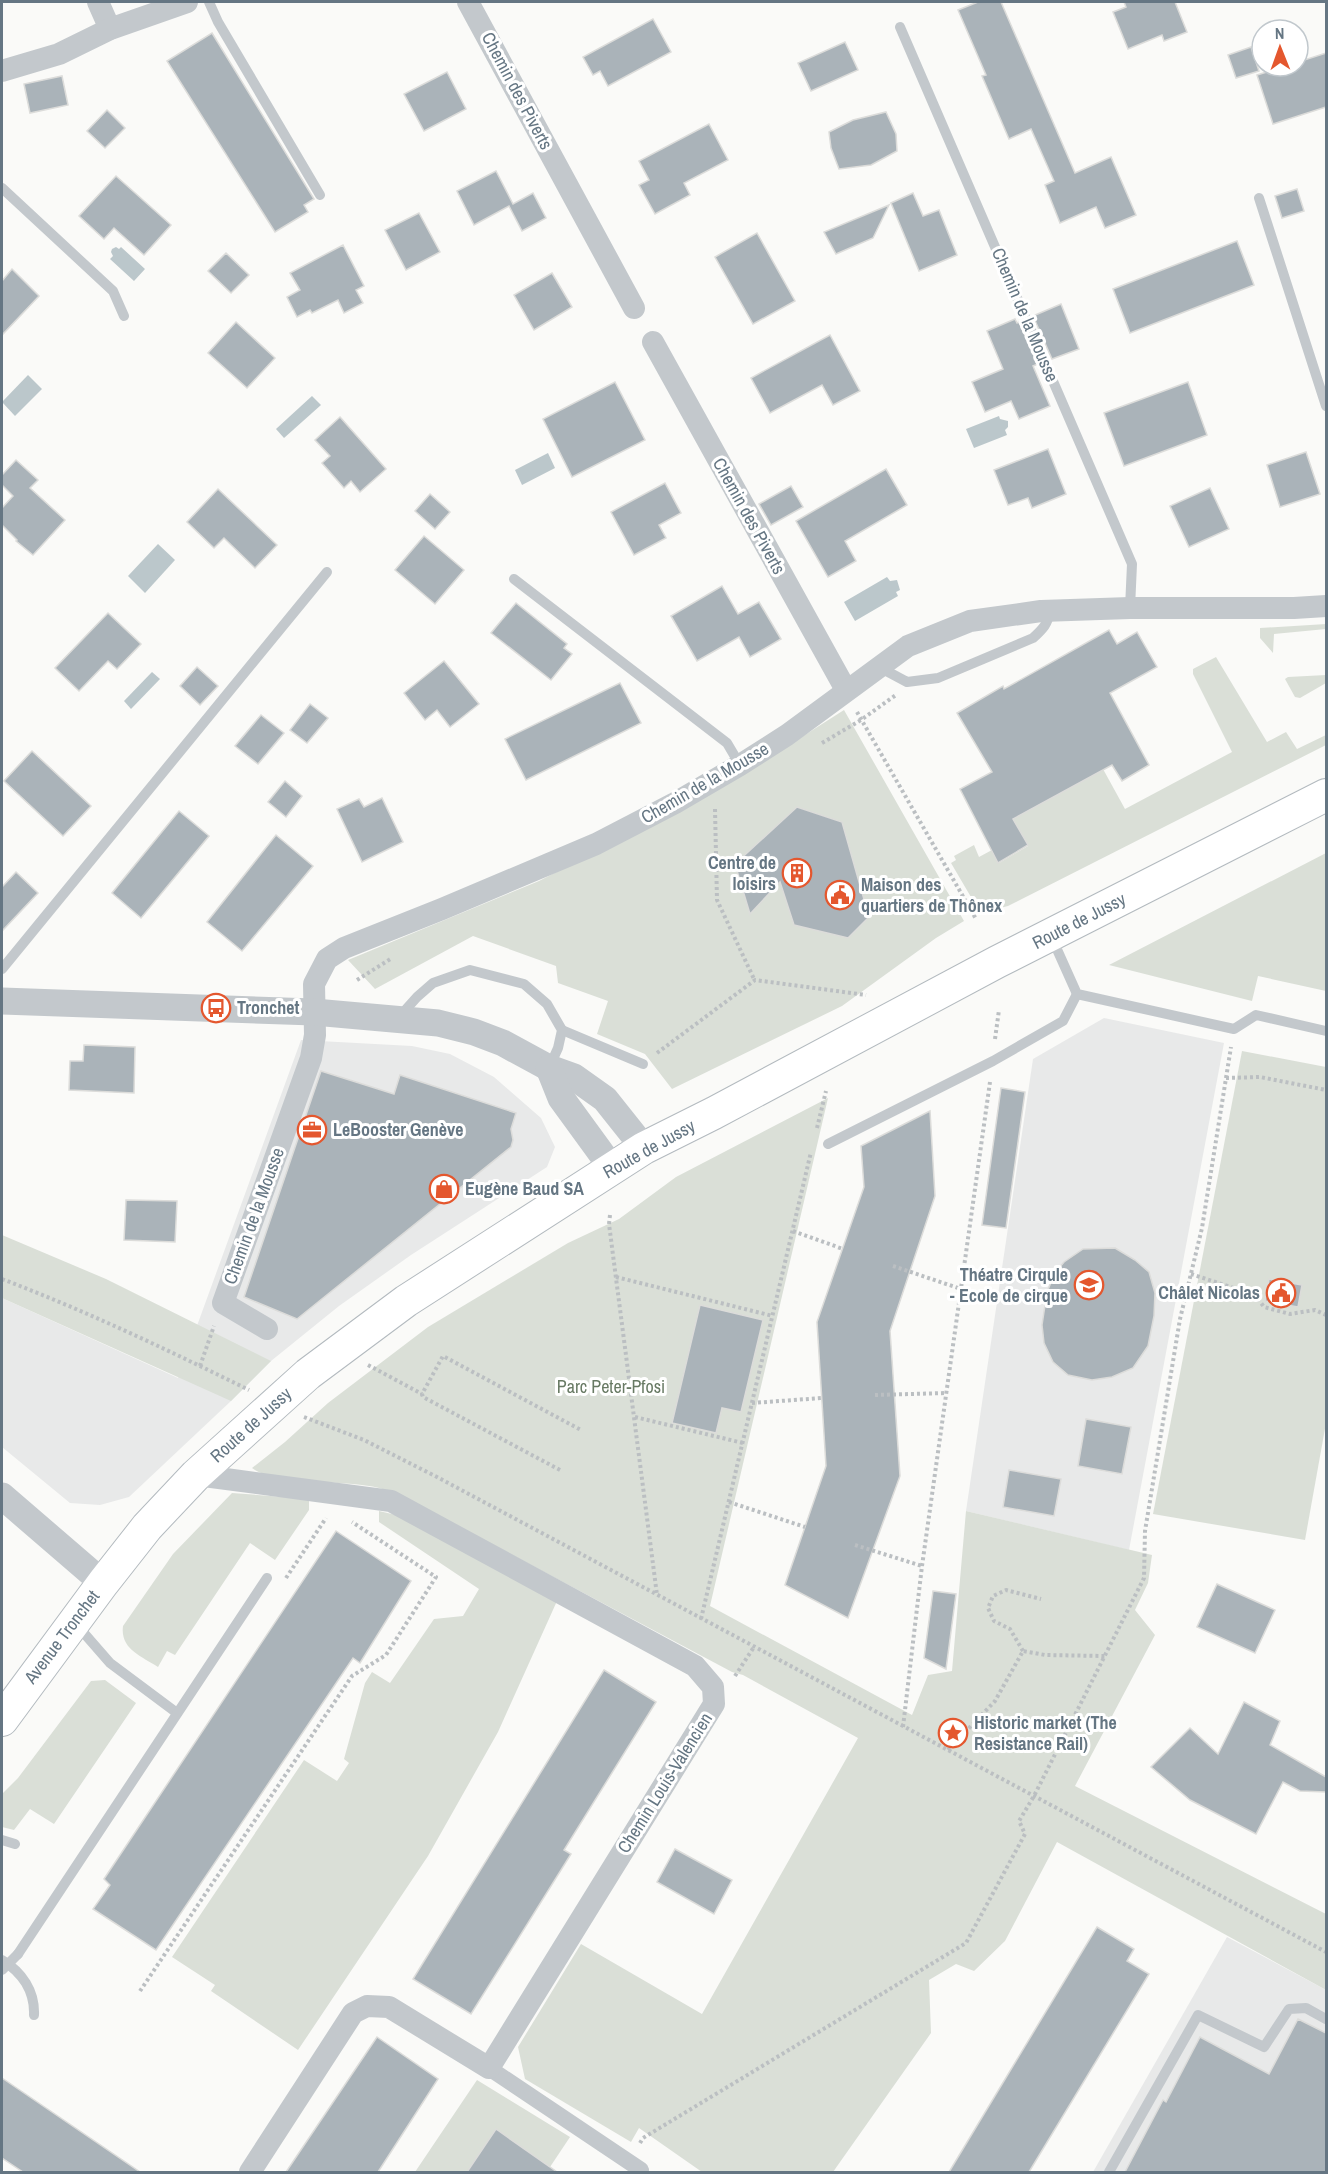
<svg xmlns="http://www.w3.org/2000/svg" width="1328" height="2174" font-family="'Archivo Narrow',sans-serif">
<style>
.built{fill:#e8e9e9}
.green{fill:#dadfd7}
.water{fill:#bbc7cb}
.building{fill:#aab3b9;stroke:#dcdcda;stroke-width:1.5}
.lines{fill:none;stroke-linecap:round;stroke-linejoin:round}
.secondary-casing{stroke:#b3babf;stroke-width:34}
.path{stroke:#bbbfc2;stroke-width:4;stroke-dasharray:3 3;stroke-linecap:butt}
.service{stroke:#c3c8cc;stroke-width:10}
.pedestrian{stroke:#c3c8cc;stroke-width:16}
.minor{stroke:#c3c8cc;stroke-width:22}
.tertiary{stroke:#c3c8cc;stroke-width:27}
.secondary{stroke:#fff;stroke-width:32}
.service-bridge{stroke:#c3c8cc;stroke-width:10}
.labels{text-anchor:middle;stroke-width:6;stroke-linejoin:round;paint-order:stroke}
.street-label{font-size:18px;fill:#657683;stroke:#fff}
.poi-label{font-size:18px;font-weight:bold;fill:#657683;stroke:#fff;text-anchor:start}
.park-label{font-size:18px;fill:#687a64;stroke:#fff}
</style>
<rect width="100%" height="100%" fill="#fafaf8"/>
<g class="built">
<path d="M1104,1018L1224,1043L1129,1550L966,1511L1033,1059Z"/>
<path d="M301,1040L412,1046L450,1054L494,1077L541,1118L555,1147L547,1167L411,1255L339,1306L271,1361L231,1401L129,1497L100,1505L70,1503L2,1447V1298L178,1378Z"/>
<path d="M1227,1937L1326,1990V2172H1093Z"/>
</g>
<g class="green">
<path d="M1326,624V629L1274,634L1273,653L1260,638V628Z"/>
<path d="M1216,657L1267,742L1286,732L1297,749L1326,735V745L1008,906L988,911L978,909L951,863L956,860L954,856L974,845L979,857L992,850L999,863L1028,846L1013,819L1103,769L1125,809L1232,752L1193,674V669Z"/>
<path d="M1326,675V683L1300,698L1295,697L1285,679L1288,677Z"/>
<path d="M844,710L964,921L936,938L842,1006L672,1089L645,1054L597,1034L608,1001L558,983L556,966L473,936L375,989L348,960L539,881L731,782Z"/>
<path d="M1326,853V991L1258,976L1252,1001L1109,965Z"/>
<path d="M1242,1051L1326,1067V1423L1305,1540L1153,1514Z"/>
<path d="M828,1098L710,1606L912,1715L928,1675L952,1671L966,1511L1152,1555L1148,1583L1135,1610L1155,1635L1075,1786L1326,1914V1990L1057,1842L1005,1941L974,1971L956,1964L929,1980L931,2033L833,2172H702L639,2128L631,2142L525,2079L518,2047L581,1944L702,2014L858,1738L743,1675L732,1672L413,1502C402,1498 390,1491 379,1488C347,1479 275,1486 252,1468L285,1442L328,1403L428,1327L568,1243L619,1219L676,1177Z"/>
<path d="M2,1235L106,1279L271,1361L231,1401L2,1298Z"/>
<path d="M232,1493L309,1499V1510L275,1560L250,1543L175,1655L167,1651L158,1667C141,1656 120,1649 123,1626L173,1554Z"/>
<path d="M379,1511L396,1515L557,1601L498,1732L428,1856L298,2050L211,1991L215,1985L172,1957L304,1760L337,1781L349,1763L344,1759L365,1683L372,1672L390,1683L434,1619L463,1616L479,1589L379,1522Z"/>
<path d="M105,1680L136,1703L54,1824L30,1809L14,1830L2,1827V1794L18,1778L91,1681Z"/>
<path d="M477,2080L570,2137L550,2167L496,2129L467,2172H415Z"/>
</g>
<g class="water">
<path d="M116,247L119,249L121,247L145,269L134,281L110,259L113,256L111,252L112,249Z"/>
<path d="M28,375L42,389L15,416L2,402Z"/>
<path d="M312,396L321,405L284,438L276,429Z"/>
<path d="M999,416L1000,419L1008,421V427L1005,430L1007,435L974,448L966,429Z"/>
<path d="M548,453L555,468L522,485L515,470Z"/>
<path d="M158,544L175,560L145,593L128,576Z"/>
<path d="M887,577L890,581L897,580L900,590L896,592L898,596L855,621L844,602Z"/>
<path d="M152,672L160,679L131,709L124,701Z"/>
</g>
<g class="building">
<path d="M978,2H1001L1075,173L1111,157L1136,215L1105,228L1096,207L1060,223L1045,185L1054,181L1031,129L1009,139L982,76L986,75L958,10Z"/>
<path d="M1124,2H1175L1187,32L1164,41L1162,35L1128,49L1113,12L1126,7Z"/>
<path d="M653,19L671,52L608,86L600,71L593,75L583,57Z"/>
<path d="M212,33L314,199L304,205L308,212L275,232L167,61Z"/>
<path d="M845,42L858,70L811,91L798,63Z"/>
<path d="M1251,47L1259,71L1236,78L1228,55Z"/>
<path d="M1326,53V107L1273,124L1257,75L1286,66H1298V62Z"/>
<path d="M447,72L466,109L424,131L404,94Z"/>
<path d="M62,76L68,105L30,113L24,84Z"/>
<path d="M107,110L125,128L105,148L87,131Z"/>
<path d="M886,112L896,134L897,151L871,165L839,169L831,148L829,132L853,120Z"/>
<path d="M709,124L728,160L684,183L690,195L655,214L639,185L649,180L639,161Z"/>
<path d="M496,171L513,204L533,193L546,218L522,231L509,206L474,225L457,191Z"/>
<path d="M116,176L171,225L144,255L114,228L104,239L79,216Z"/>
<path d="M1297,189L1304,211L1282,218L1275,196Z"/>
<path d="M913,193L923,216L939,210L957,255L919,271L891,203Z"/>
<path d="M889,205L873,238L836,254L824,232Z"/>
<path d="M419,213L440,252L406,270L385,230Z"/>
<path d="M757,233L795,301L753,324L715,257Z"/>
<path d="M1237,241L1254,285L1130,333L1113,289Z"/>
<path d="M343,245L364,286L356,290L363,303L344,313L338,300L312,313L310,310L297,317L287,297L300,290L290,273Z"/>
<path d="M226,253L249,275L231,293L208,271Z"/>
<path d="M12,269L39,296L2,335V281Z"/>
<path d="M552,273L572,307L534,330L514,295Z"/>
<path d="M1061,304L1079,349L1052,359L1033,316Z"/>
<path d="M1015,319L1017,323L1019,322L1038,364L1033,366L1050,406L1019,419L1011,401L985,412L972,382L1003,369L987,331Z"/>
<path d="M236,322L275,358L247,388L208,353Z"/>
<path d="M830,335L860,391L833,405L822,385L770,413L751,378Z"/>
<path d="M615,382L645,440L572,477L543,419Z"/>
<path d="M1188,382L1207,435L1124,466L1104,413Z"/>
<path d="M340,417L386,469L360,492L351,481L344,488L322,463L330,456L315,440Z"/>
<path d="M1048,449L1066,494L1032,508L1028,498L1008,505L994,470Z"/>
<path d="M1306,452L1320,494L1280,507L1267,465Z"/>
<path d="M16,460L38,480L30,488L65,520L33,555L16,541L17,540L2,525V508L13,496L2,485V475Z"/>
<path d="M886,469L907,505L845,541L856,561L828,577L796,521Z"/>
<path d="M665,483L681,513L659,525L666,538L634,555L611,512Z"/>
<path d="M791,486L803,507L771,525L759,504Z"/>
<path d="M1210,488L1229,529L1189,547L1170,506Z"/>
<path d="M218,489L277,545L255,568L224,538L214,548L187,522Z"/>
<path d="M430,494L450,512L435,529L415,511Z"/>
<path d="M424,536L464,570L435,604L395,570Z"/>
<path d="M722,586L738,614L759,602L781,639L750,657L739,637L697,661L671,616Z"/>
<path d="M516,603L567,644L564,648L572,654L551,680L491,633Z"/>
<path d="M108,613L141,644L117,669L108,661L79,691L55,668Z"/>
<path d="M1109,630L1117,644L1137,632L1157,667L1110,693L1149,765L1122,781L1112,765L1013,819L1028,845L998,863L960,789L992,772L957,713L1003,686L1004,689Z"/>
<path d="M444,661L479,704L450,727L437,710L425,720L404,693Z"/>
<path d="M197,667L218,686L200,705L180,686Z"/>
<path d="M620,683L641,723L526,780L505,739Z"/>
<path d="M310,704L328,718L307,743L290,730Z"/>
<path d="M261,715L284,733L258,764L235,746Z"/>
<path d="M32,751L91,806L63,836L4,781Z"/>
<path d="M285,781L302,796L286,817L268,802Z"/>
<path d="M382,798L403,842L362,862L337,809L359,799L364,807Z"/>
<path d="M797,807L842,822L869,917L848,938L794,925L780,882L750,914L735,864Z"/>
<path d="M179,811L209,836L141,918L112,893Z"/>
<path d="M276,835L313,866L242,951L207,922Z"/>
<path d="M16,872L38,893L2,931V887Z"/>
<path d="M84,1045L135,1047L134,1093L69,1090L70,1061H83Z"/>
<path d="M321,1071L394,1094L400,1075L516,1113L511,1129L513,1140L511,1147L297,1319L244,1297Z"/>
<path d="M1001,1088L1025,1092L1006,1228L982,1225Z"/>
<path d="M930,1111L935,1196L890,1331L900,1476L848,1618L785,1585L826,1466L817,1322L864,1187L861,1146Z"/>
<path d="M126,1200L177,1201L175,1242L124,1240Z"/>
<path d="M1115,1248L1135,1260L1149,1272L1155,1293L1154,1316L1148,1346L1133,1368L1112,1377L1092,1380L1068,1375L1053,1362L1044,1343L1042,1325L1047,1292L1055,1273L1064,1262L1083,1249Z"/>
<path d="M1269,1279L1302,1285L1298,1307L1265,1301Z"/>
<path d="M700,1305L763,1320L741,1412L722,1408L716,1433L672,1423Z"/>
<path d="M1086,1419L1131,1427L1122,1474L1078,1466Z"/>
<path d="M1009,1470L1061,1479L1054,1516L1003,1507Z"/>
<path d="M336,1531L411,1581L360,1663L353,1658L156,1950L93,1909L110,1885L104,1879Z"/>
<path d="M1217,1584L1275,1610L1255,1653L1197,1627Z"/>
<path d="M933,1591L956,1594L946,1669L924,1658Z"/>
<path d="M604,1670L656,1702L564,1850L571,1854L471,2014L413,1979Z"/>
<path d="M1244,1702L1280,1721L1270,1745L1326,1777V1792L1300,1791L1283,1782L1256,1834L1190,1800L1151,1767L1190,1728L1218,1754Z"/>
<path d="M675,1849L732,1880L714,1914L657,1882Z"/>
<path d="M1097,1927L1134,1949L1127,1961L1149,1974L1029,2172H949Z"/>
<path d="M1298,2019L1326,2033V2172H1125L1163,2100L1166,2102L1200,2037L1269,2074Z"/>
<path d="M377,2037L438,2079L378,2172H286Z"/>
<path d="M2,2078L140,2172H23L2,2158Z"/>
<path d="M496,2129L557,2172H467Z"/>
</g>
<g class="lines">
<g class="secondary-casing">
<path id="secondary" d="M2,1720L103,1583L147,1527L196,1475L308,1374L406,1301L644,1148L714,1113L997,962L1326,795"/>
</g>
<g class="path">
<path d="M857,712L976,919"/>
<path d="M822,743L861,720L896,695"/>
<path d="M715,809L717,900L754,979"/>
<path d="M357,980L392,958"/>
<path d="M995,1039L999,1010"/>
<path d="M657,1053L755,980L866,995"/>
<path d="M1226,1078L1260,1077L1326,1090"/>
<path d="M817,1128L826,1091"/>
<path d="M610,1215L609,1224L657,1595"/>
<path d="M793,1231L843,1249"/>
<path d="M893,1266L961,1289"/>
<path d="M1191,1274L1255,1295L1264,1307L1290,1314L1315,1310L1326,1315"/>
<path d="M616,1277L773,1316"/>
<path d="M2,1279C86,1311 168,1350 249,1390"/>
<path d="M368,1365L422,1394"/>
<path d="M200,1366L214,1326"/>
<path d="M875,1395L947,1393"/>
<path d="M752,1403L822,1398"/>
<path d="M304,1417L364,1440L437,1477L1326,1952"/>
<path d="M635,1417L743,1443"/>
<path d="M560,1470L423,1397L422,1394L443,1356L581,1430"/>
<path d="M729,1502L805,1527"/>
<path d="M855,1545L922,1566"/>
<path d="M286,1578L326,1518"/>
<path d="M701,1619L811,1152"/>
<path d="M1023,1651L1010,1629L994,1621L988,1608L993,1596L1006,1590L1041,1599"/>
<path d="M735,1676L754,1647"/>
<path d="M903,1727L922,1566L990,1082"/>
<path d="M948,1750L995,1701L1023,1651L1045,1655L1106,1656"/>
<path d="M140,1991L352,1676L386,1655L436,1577L352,1522"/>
<path d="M640,2143L643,2138L966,1943L1025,1834L1019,1821L1034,1796L1144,1578L1145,1531L1180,1319L1202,1228L1231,1047"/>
</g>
<g class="service">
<path d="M209,2L218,22L320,195"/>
<path d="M900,27L1132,564L1130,608"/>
<path d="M2,188L113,291L124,316"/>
<path d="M1259,198L1326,406"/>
<path d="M514,579L727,743L740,765"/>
<path d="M879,667L907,682L938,678L1033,638C1043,629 1048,624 1050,610"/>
<path d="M1051,936L1077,994L1234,1029L1256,1015L1326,1031"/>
<path d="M2,969L327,572"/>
<path d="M400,1016L417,997L433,983L470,970L524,984L547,1004L562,1030L558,1048L549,1068"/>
<path d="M562,1030L643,1064"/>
<path d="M828,1144L993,1061L1063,1021L1077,994"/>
<path d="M76,1624L110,1663L177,1713"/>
<path d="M2,1840L15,1844"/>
<path d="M18,1954L267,1578"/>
<path d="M2,1960C22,1972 35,1991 34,2015"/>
<path d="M1109,2172L1198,2015L1264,2047L1289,2009L1306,2008L1326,2019"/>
</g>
<path class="pedestrian" d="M489,2068L641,2170"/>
<g class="minor">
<path d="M98,2L110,29"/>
<path d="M468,2L634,308"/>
<path d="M2,71L59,54L110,29L187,2"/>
<path d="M653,342L846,690"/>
<path d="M267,1329L223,1303L311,1058L315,1035L314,984L327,959L344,948L442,909L596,844L675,803L740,765L787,735L908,646L970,621L1041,611L1130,608H1294L1326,606"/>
<path d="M196,1475L391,1501L695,1666L713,1687L714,1704L489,2068L389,2007L367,2006L353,2013L250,2172"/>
</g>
<g class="tertiary">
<path d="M2,1001L314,1012L438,1023L474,1032L503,1043L549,1068L574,1077L605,1099L644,1148"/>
<path d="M549,1068L561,1098L612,1168"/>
<path d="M2,1496L103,1583"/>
</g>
<use href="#secondary" class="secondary"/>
<path class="service-bridge" d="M2,1970L18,1954"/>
</g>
<defs>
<g id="building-ring" transform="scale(1.5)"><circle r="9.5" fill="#fff" stroke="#e4572e" stroke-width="1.5"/><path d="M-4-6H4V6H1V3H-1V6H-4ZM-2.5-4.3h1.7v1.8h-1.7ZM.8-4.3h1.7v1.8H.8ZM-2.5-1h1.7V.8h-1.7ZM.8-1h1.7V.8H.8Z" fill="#e4572e"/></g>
<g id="civic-ring" transform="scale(1.5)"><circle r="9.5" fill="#fff" stroke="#e4572e" stroke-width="1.5"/><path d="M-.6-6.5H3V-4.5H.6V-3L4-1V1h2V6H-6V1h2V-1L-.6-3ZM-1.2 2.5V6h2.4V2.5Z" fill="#e4572e"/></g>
<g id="bus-ring" transform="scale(1.5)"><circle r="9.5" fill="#fff" stroke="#e4572e" stroke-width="1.5"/><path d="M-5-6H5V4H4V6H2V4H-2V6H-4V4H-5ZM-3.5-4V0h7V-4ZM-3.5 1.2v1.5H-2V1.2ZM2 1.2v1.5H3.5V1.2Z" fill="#e4572e"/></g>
<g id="office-ring" transform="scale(1.5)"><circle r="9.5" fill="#fff" stroke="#e4572e" stroke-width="1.5"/><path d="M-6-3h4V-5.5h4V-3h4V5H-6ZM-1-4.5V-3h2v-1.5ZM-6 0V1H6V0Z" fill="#e4572e"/></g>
<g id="shop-ring" transform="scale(1.5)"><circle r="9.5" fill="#fff" stroke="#e4572e" stroke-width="1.5"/><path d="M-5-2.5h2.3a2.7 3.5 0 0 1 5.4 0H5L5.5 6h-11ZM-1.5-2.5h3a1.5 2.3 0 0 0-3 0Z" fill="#e4572e"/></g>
<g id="school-ring" transform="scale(1.5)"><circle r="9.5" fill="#fff" stroke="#e4572e" stroke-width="1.5"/><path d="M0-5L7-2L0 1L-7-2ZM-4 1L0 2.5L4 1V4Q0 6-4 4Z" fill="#e4572e"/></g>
<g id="sight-ring" transform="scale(1.5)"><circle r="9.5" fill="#fff" stroke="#e4572e" stroke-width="1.5"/><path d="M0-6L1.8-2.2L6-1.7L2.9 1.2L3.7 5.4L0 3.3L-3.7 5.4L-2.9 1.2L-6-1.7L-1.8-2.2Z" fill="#e4572e"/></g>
</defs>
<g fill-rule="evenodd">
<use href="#building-ring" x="797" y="873"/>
<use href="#civic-ring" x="840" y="895"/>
<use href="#bus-ring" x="216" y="1008"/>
<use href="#office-ring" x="312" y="1130"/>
<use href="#shop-ring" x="444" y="1189"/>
<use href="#school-ring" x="1089" y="1285"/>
<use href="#civic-ring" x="1281" y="1293"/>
<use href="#sight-ring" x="953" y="1733"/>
</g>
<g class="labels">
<g class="street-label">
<text transform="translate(517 91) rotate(62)" y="6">Chemin des Piverts</text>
<text transform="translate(1025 315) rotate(67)" y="6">Chemin de la Mousse</text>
<text transform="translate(749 516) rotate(61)" y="6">Chemin des Piverts</text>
<text transform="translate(705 783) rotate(-30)" y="6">Chemin de la Mousse</text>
<text transform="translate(1079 921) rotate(-27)" y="6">Route de Jussy</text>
<text transform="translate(649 1149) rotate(-29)" y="6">Route de Jussy</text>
<text transform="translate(254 1216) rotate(-70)" y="6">Chemin de la Mousse</text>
<text transform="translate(251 1425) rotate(-42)" y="6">Route de Jussy</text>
<text transform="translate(62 1637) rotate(-53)" y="6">Avenue Tronchet</text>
<text transform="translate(665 1783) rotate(-58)" y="6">Chemin Louis-Valencien</text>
</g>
<g class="poi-label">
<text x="776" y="869" text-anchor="end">Centre de<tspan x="776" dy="21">loisirs</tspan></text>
<text x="861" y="891">Maison des<tspan x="861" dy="21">quartiers de Thônex</tspan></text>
<text x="237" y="1014">Tronchet</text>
<text x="333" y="1136">LeBooster Genève</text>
<text x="465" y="1195">Eugène Baud SA</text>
<text x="1068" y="1281" text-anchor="end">Théatre Cirqule<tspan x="1068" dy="21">- Ecole de cirque</tspan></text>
<text x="1260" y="1299" text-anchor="end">Châlet Nicolas</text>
<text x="974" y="1729">Historic market (The<tspan x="974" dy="21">Resistance Rail)</tspan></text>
</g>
<g class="park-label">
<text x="611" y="1393">Parc Peter-Pfosi</text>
</g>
</g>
<rect width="1328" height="2174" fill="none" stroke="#657683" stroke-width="6"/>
<g transform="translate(1280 48) rotate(359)"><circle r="28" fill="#ffffff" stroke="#c1c8cd" stroke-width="1.5"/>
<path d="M0-4.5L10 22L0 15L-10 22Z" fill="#e4572e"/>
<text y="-9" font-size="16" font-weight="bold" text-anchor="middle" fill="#657683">N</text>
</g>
</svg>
